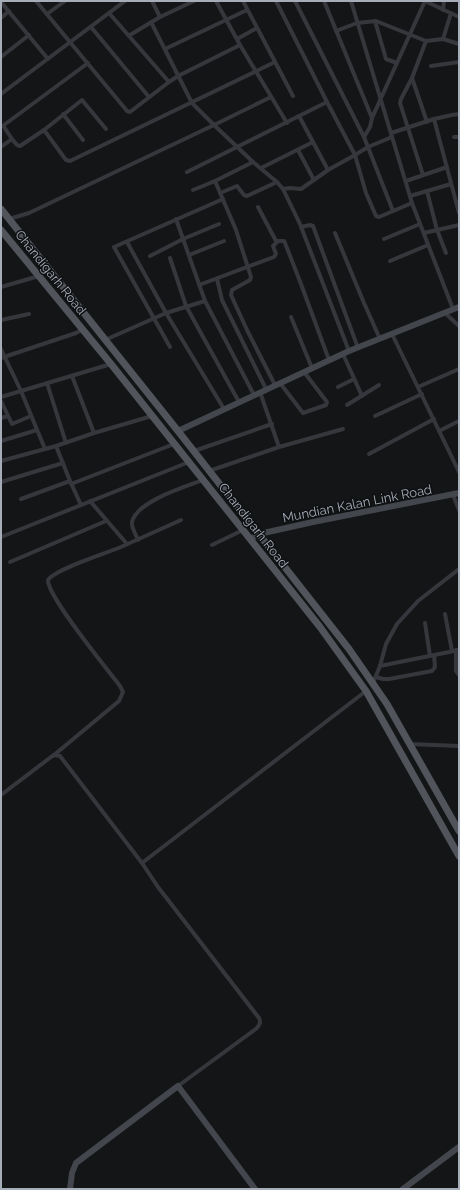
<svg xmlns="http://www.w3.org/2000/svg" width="460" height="1190" font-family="Raleway,sans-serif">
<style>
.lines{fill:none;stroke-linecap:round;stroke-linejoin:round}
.street{stroke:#35373c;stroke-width:4}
.secondary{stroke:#43464c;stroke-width:6}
.primary{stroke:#51545b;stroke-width:7}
.labels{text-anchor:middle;stroke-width:3;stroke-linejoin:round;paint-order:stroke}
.street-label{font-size:13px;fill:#a5adb8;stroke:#0f1012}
</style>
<rect width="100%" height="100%" fill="#141517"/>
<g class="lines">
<g class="street">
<path d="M36,1L127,111L130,112L169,82L109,13"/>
<path d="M152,1L160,17"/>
<path d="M243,1L293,96"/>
<path d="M276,1L327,102L355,155L368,147L392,137"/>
<path d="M295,1L364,137L370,127L372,118"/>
<path d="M324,1L372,118L425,1"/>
<path d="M351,1L412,203L453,309"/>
<path d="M425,1L459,17"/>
<path d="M1,2L48,59"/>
<path d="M443,10L444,1"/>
<path d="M47,14L65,1"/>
<path d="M1,18L9,11"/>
<path d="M375,21L386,59L397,63"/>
<path d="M151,22L192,103L214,125L271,97"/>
<path d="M91,27L149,97"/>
<path d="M336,31L357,23L376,21L426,41L412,78L427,122"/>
<path d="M130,35L160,17L194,1"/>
<path d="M237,39L257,28"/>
<path d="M443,39L451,13"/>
<path d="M426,41L443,39L459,44"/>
<path d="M240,45L287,123"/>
<path d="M165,49L247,10"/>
<path d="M1,57L29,35"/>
<path d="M431,66L459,62"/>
<path d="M412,78L401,99L400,103L423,175"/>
<path d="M169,82L178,76L240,45L216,1"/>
<path d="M1,94L125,1"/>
<path d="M63,114L83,140"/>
<path d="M299,116L328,170"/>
<path d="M434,119L452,115L459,114"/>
<path d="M44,130L82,100L106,129"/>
<path d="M391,133L434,119L459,213"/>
<path d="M364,137L393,211"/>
<path d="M454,137H459"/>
<path d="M12,139L17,145L20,146L44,130L66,160L70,161L275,62"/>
<path d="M1,147L12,139L4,127V125L88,63"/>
<path d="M298,150L314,180"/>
<path d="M253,162L215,181L236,230L251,277L250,280L232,290L231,295L247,330L275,385"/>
<path d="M261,168L313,142"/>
<path d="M187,172L327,102"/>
<path d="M406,181L447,167"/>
<path d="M283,189L290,188L301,189L328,170L355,155L366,193L376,216L379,217L412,203"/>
<path d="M193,190L215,181"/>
<path d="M427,191L437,230L446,253"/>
<path d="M220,193L237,186L244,195L247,196L277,182"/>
<path d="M410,196L451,184"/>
<path d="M258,207L276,241H284L285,243L301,284L329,360"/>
<path d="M9,219L29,213L214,125L253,162L277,182L283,189L300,224L349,351"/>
<path d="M176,219L205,301L254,395"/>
<path d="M301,227L310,225L313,226L358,348"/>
<path d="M335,233L364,303L380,339"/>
<path d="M424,233L459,225"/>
<path d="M384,239L420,224"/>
<path d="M127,242L166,313L224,409"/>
<path d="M189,255L224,241"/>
<path d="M150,256L183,239L219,224"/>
<path d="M170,258L186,306L239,402"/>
<path d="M390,261L428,245"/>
<path d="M217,279L222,300L266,389"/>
<path d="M199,285L274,257L276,254L273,246L277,242"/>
<path d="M1,287L39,276"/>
<path d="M445,313L459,326"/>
<path d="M291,317L312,368"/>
<path d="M1,320L29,314"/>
<path d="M392,334L459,472"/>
<path d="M105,340L166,313L205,301"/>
<path d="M170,347L114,247L223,199"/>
<path d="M1,349L21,391L45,449"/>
<path d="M343,354L362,396"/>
<path d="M1,358L76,333L83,329"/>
<path d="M72,376L94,433"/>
<path d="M47,383L66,443"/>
<path d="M280,383L303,413L326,405L327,402L304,372"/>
<path d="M338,387L354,379"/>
<path d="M418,387L459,369"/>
<path d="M260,392L279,447"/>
<path d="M1,397L111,364"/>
<path d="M1,401L12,424L31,416"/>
<path d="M347,405L379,385"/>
<path d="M375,416L422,394"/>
<path d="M1,418L8,416"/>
<path d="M439,431L459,421"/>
<path d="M1,441L37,430"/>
<path d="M56,446L70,481L81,505"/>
<path d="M194,451L272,424"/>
<path d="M369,454L434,419"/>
<path d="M1,461L56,446L94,433L152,416"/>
<path d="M209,471L279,447L343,429"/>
<path d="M1,482L63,463"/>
<path d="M71,484L174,444"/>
<path d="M453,495L459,510"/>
<path d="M21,499L70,481"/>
<path d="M90,501L127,544"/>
<path d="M1,537L189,462"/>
<path d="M138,540C136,535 131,527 132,522C137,501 185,487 203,480"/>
<path d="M212,545L243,530"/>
<path d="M10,562L106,521"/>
<path d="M445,614L452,651"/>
<path d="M425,623L430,656"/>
<path d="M456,650V671L459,675"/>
<path d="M380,666L459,650"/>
<path d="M376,677L383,679H389L432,671L435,667L434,655"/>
<path d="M373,683L380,666L386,644L397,624L418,601L459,569"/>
<path d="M410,744L459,746"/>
<path d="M54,755L119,701L123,692L120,686C107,669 47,596 48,580C55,569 107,553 121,547C141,538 161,529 181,520"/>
<path d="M1,795L51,757L54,755L60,756L142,863L158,887L259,1018C261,1022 260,1024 257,1028L178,1086"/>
<path d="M142,863L366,691"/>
</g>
<g class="secondary">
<path d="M178,431L349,351L459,307"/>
<path d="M250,539L259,534L313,522L459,493"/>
<path d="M70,1189L72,1173L76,1163L178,1086L255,1189"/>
<path d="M403,1189L459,1147"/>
</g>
<g class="primary">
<path d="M1,209L178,431L349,649L387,704L459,831"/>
<path d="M1,230L111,364L320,627L366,691L459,856"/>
</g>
</g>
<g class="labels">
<g class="street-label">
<text transform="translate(51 272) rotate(51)" y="5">Chandigarh Road</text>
<text transform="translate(357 503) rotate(-11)" y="5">Mundian Kalan Link Road</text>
<text transform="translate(254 525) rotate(52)" y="5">Chandigarh Road</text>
</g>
</g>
<rect width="460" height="1190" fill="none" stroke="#a5adb8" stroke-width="4"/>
</svg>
